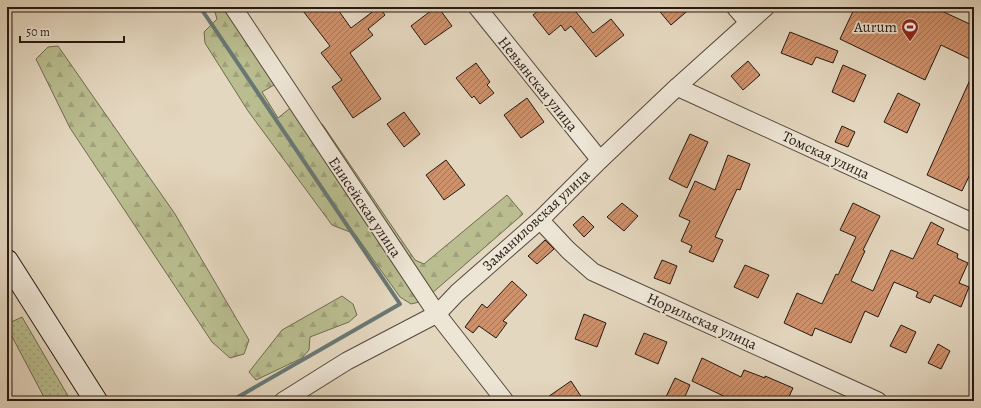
<svg xmlns="http://www.w3.org/2000/svg" width="981" height="408" font-family="Alegreya,serif">
<style>
.grass{fill:url(#grass-dots);stroke:#706b50}
.forest{fill:url(#forest-firs);stroke:#706b50}
.lines{fill:none;stroke-linecap:round;stroke-linejoin:round}
.stream{stroke:#697875;stroke-width:4}
.building{fill:url(#building-hatch);stroke:#261912}
.street-casing{stroke:#56483d;stroke-width:19}
.secondary-casing{stroke:#261912;stroke-width:24}
.street{stroke:#ede5d5;stroke-width:17}
.secondary{stroke:#ede5d5;stroke-width:22}
.labels{text-anchor:middle;stroke-width:3.5;stroke-linejoin:round;paint-order:stroke}
.poi-label{font-size:15px;fill:#261912;stroke:#ede5d5;text-anchor:end}
.street-label{font-size:15px;fill:#261912;stroke:#ede5d5}
</style>
<defs>
<pattern id="grass-dots" width="8" height="8" patternUnits="userSpaceOnUse"><rect width="8" height="8" fill="#b9bd8f"/><path d="M2 2h.1M6 6h.1" fill="none" stroke="#9fa27a" stroke-width="1.8" stroke-linecap="round"/></pattern>
<pattern id="forest-firs" width="22" height="20" patternUnits="userSpaceOnUse"><rect width="22" height="20" fill="#b9bd8f"/><path d="M5 1l3.5 6h-7zM16 11l3.5 6h-7z" fill="#9fa27a"/></pattern>
<pattern id="building-hatch" width="6" height="6" patternUnits="userSpaceOnUse"><rect width="6" height="6" fill="#cd916c"/><path d="M-1 1l2-2M0 6l6-6M5 7l2-2" fill="none" stroke="#a67657"/></pattern>
</defs>
<rect width="100%" height="100%" fill="#e4d7bf"/>
<filter id="stains"><feTurbulence type="fractalNoise" baseFrequency=".005" numOctaves="4"/><feColorMatrix values="0 0 0 0 .2 0 0 0 0 .09 0 0 0 0 .02 0 0 0 .5 -.17"/></filter>
<radialGradient id="worn" r=".72"><stop offset=".6" stop-color="#630" stop-opacity="0"/><stop offset="1" stop-color="#630" stop-opacity=".3"/></radialGradient>
<path class="grass" d="M22,317L71,401H46L7,327V324Z"/>
<g class="forest">
<path d="M216,7H223L228,13L270,77L274,85L262,92L278,118L294,105L302,107L323,125L415,260L424,264L507,195L523,214L423,301L411,304L400,297L355,234L332,225L248,111L205,43L204,32L217,19L214,9Z"/>
<path d="M58,46L175,214L249,340L244,354L230,358L212,342L70,128L36,59L48,47Z"/>
<path d="M342,296L353,304L357,315L349,322L310,337L309,350L302,358L256,380L249,372L282,330Z"/>
</g>
<g class="lines">
<path class="stream" d="M200,7L400,304L231,401"/>
</g>
<g class="building">
<path d="M300,7H336L351,28L379,7L385,15L368,29L373,35L350,53L381,99L353,118L332,87L342,80L321,53L330,46Z"/>
<path d="M436,7H438L452,26L425,45L411,26Z"/>
<path d="M543,7H572L593,33L611,19L624,35L596,57L571,26L565,31L561,25L549,35L533,15Z"/>
<path d="M656,7H692L671,25Z"/>
<path d="M855,7H933L974,26V61L941,45L925,80L840,39Z"/>
<path d="M790,32L838,51L833,63L816,57L812,65L781,53Z"/>
<path d="M748,61L760,75L743,90L731,76Z"/>
<path d="M476,63L490,82L487,85L494,93L480,104L474,96L472,98L456,78Z"/>
<path d="M843,65L866,75L854,102L832,92Z"/>
<path d="M974,71V166L962,191L927,175Z"/>
<path d="M898,93L920,104L907,133L884,122Z"/>
<path d="M527,98L544,122L521,138L504,115Z"/>
<path d="M404,112L420,134L404,147L387,124Z"/>
<path d="M842,126L855,132L848,147L835,142Z"/>
<path d="M690,134L708,142L687,188L669,179Z"/>
<path d="M728,155L750,164L740,190L737,189L715,237L723,240L713,262L689,252L692,246L681,241L690,221L679,216L695,181L715,190Z"/>
<path d="M446,160L465,185L444,200L426,175Z"/>
<path d="M622,203L638,216L624,231L607,217Z"/>
<path d="M853,203L880,216L863,250L865,251L851,281L873,291L891,250L913,259L931,222L944,229L937,244L958,254L957,258L968,263L959,283L969,287L961,307L934,295L930,303L916,297L918,292L894,282L878,317L865,311L851,343L815,328L812,336L784,323L797,293L822,304L836,274L838,275L856,237L840,230Z"/>
<path d="M583,216L594,227L584,237L573,225Z"/>
<path d="M545,240L554,249L537,264L528,256Z"/>
<path d="M662,260L677,266L670,284L654,278Z"/>
<path d="M745,265L769,275L758,298L734,287Z"/>
<path d="M512,281L527,295L503,321L507,323L496,338L479,326L473,333L465,327L482,304L487,308Z"/>
<path d="M584,314L606,323L597,347L575,339Z"/>
<path d="M901,325L916,332L906,353L890,346Z"/>
<path d="M644,333L667,342L658,364L635,354Z"/>
<path d="M938,344L950,351L941,369L928,363Z"/>
<path d="M702,358L741,377L744,370L765,378V376L793,388L787,401H734L692,381Z"/>
<path d="M675,378L690,385L683,401H664Z"/>
<path d="M571,381L584,401H542Z"/>
</g>
<g class="lines">
<g class="street-casing">
<g id="street">
<path d="M233,7L437,314L505,401"/>
<path d="M477,7L600,160"/>
<path d="M735,7L748,22"/>
<path d="M677,87L974,223"/>
<path d="M540,220L568,250L593,272L878,401"/>
<path d="M283,401L347,361L437,314L457,293L540,220L600,160L677,87L766,7"/>
</g>
</g>
<g class="secondary-casing">
<path id="secondary" d="M7,261L96,401"/>
</g>
<use href="#street" class="street"/>
<use href="#secondary" class="secondary"/>
</g>
<defs>
<g id="stadium-pin" transform="scale(0.9)"><path d="M0 17L-7.5 6A9.5 9.5 0 1 1 7.5 6Z" fill="#8f2418" stroke="#ede5d5"/><path d="M0-5a6.5 5 0 1 0 0 10a6.5 5 0 1 0 0-10ZM-3.5-1.8h7v3.6h-7Z" fill="#fff"/></g>
</defs>
<g fill-rule="evenodd">
<use href="#stadium-pin" x="910" y="27"/>
</g>
<g class="labels">
<g class="poi-label">
<text x="897" y="32">Aurum</text>
</g>
<g class="street-label">
<text transform="translate(538 84) rotate(51)" y="5">Невьянская улица</text>
<text transform="translate(826 155) rotate(25)" y="5">Томская улица</text>
<text transform="translate(365 207) rotate(56)" y="5">Енисейская улица</text>
<text transform="translate(536 220) rotate(-43)" y="5">Заманиловская улица</text>
<text transform="translate(702 321) rotate(24)" y="5">Норильская улица</text>
</g>
</g>
<rect width="981" height="408" fill="none" stroke="#e4d7bf" stroke-width="24"/>
<rect x="8" y="8" width="965" height="392" fill="none" stroke="#261912" stroke-width="2"/>
<rect x="12" y="12" width="957" height="384" fill="none" stroke="#261912"/>
<path d="M20 36v6h104v-6" fill="none" stroke="#261912" stroke-width="2"/>
<text x="26" y="36" font-size="12" fill="#261912" stroke="#ede5d5" stroke-width="3" paint-order="stroke">50 m</text>
<rect width="100%" height="100%" filter="url(#stains)"/>
<rect width="100%" height="100%" fill="url(#worn)"/>
</svg>
